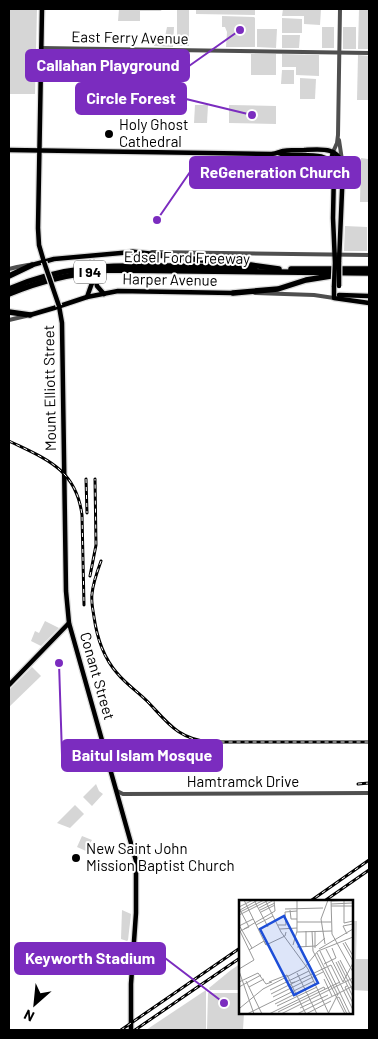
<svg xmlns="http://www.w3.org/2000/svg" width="378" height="1039" font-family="Barlow,sans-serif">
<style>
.green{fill:#d6d6d6}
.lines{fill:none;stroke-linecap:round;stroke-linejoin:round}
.major-casing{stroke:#dbdbdb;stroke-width:7}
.highway-casing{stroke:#dbdbdb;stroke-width:8}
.minor{stroke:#4f4f4f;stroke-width:4}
.major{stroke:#000;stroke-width:4.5}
.highway{stroke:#000;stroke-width:5.5}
.rail-casing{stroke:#000;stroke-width:3}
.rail{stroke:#fff;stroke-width:1;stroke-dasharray:4;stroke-linecap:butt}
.major-bridge-casing{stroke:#dbdbdb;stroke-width:7;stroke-linecap:butt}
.major-bridge{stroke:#000;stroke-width:4.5}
.poi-dot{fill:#000;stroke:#fff;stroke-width:2}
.labels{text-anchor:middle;stroke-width:4;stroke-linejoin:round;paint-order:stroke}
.shield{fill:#fff;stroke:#4c4c4c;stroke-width:1}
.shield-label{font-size:14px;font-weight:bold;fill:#000}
.street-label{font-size:15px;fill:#000;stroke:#fff}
.poi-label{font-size:15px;fill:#000;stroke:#fff;text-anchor:start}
.inset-road{fill:none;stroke:#999;stroke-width:1}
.view{fill:#1d4ed8;fill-opacity:0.15;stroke:#1d4ed8;stroke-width:2.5}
.inset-edge{fill:none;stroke:#000;stroke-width:2.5}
.leader{fill:none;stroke:#7b2cbf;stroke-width:2}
.callout-dot{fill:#7b2cbf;stroke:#fff;stroke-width:2}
.callout{fill:#7b2cbf;stroke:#7b2cbf;stroke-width:2}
.callout-label{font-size:16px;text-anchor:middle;font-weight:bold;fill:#fff}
</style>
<rect width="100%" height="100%" fill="#fff"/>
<g class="green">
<path d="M9,9H37L35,94H9Z"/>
<path d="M119,9H162L161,11H140V21H118Z"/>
<rect x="177" y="9" width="12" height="37"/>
<path d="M196,9H255V15L196,14Z"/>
<path d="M283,9H321L320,25L304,24V16H282Z"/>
<path d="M359,9H369V49H358Z"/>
<path d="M222,16L254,17L255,18V47H226L227,32L225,27H222Z"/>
<path d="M282,18L302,19V33H282Z"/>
<path d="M167,27H174L173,47L154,46V37H165Z"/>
<rect x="322" y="27" width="12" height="21"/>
<rect x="343" y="27" width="13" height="22"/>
<path d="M257,29H277L276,48L257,47Z"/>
<path d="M282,35H300L299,48H282Z"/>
<rect x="251" y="54" width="25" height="21"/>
<path d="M282,54L319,55V76L296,75V67H282Z"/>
<path d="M358,55L369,56V100H357Z"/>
<path d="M282,70H294V84H281Z"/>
<path d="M300,78L316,79L315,99H300Z"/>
<path d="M99,82H159V96L99,95Z"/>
<path d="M195,105H208L207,123H194Z"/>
<path d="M229,105L276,106V124L229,123Z"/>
<path d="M361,158L368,159V202H360Z"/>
<path d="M345,226L367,227V251H344Z"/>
<path d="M45,621L59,628L41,646L31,641L35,631L39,633Z"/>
<path d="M32,667L41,676L9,707V690Z"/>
<path d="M96,784L99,791L103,794L92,806L83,797Z"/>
<path d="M75,805L84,814L70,828L57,823Z"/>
<path d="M82,836L92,840L86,851L77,847Z"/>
<path d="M122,910L131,914L128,940L127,941L121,939Z"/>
<path d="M352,921H357L356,959H369V991L352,990Z"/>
<path d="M240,964V990H210L209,988L231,970Z"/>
<path d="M206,990V1030H146Z"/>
<path d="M208,993H240V1013H244L243,1030H207Z"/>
</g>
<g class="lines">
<g class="major-casing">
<g id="major">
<path d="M42,9L38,228L39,245L44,262"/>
<path d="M9,150L271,154C276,154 279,152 283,151C290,150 297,150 304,150C320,149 340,146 343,168L339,262"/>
<path d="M333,152L332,156L337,165L336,174"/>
<path d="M278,153C294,159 329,147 334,169L333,218L335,263"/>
<path d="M32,265L54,259L132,252"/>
<path d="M96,282L97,286L104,294"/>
<path d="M334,286V298L369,303"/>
<path d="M339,295L369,296"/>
<path d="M87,297L92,283"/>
<path d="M59,306L62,323L66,591L69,623L136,861V913L131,984V1030"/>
<path d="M30,315L54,308L87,297L118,291L233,293"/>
<path d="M9,685L69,623"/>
</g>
</g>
<g class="highway-casing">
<g id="highway">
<path d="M132,252L237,264"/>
<path d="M251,265L279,269"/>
<path d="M291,269H369"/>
<path d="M9,276L32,265"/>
<path d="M9,289C62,265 114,265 170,266C198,266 227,267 255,268"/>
<path d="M233,293L278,289L306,280L331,276"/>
<path d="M9,294C42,280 72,274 108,270L369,273"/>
<path d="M9,312L30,315"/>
</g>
</g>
<g class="minor">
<path d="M41,48L369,53"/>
<path d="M339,140L342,160"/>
<path d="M333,152L337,143L338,135L340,9"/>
<path d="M152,252L369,255"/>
<path d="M9,269L17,267L28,265"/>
<path d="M255,293L314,295L334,298"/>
<path d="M9,320L26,316"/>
<path d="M117,791L123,794L369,793"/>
</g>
<use href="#major" class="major"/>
<use href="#highway" class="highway"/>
<g class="rail-casing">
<g id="rail">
<path d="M9,441C46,459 76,469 82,515L84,605"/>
<path d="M86,479L87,513"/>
<path d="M101,561C97,572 93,583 92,594C91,602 93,610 94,617C97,638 103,657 117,673C126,684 138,692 148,702C168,723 178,739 210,742H369"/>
<path d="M90,576L96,545L95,479"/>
<path d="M358,784L369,783"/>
<path d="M309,902L369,860"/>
<path d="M323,902L369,870"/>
<path d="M121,1030L240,948"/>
<path d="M135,1030L240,958"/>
</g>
</g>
<use href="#rail" class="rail"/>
<g class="major-bridge-casing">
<g id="major-bridge">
<path d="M44,262L59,306"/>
<path d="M90,262L92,283"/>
<path d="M94,262L96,282"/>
<path d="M334,286L335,263"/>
<path d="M339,286V262"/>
</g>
</g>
<use href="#major-bridge" class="major-bridge"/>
</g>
<g class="poi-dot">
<circle cx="109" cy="134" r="5"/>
<circle cx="76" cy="858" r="5"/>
</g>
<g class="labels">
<rect class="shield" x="74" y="260.5" width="32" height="23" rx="4"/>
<g class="shield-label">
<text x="90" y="277">I 94</text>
</g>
<g class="street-label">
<text transform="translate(130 38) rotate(1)" y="5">East Ferry Avenue</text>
<text transform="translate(187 258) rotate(1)" y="5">Edsel Ford Freeway</text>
<text transform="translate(170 280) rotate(1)" y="5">Harper Avenue</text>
<text transform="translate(50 388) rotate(-91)" y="5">Mount Elliott Street</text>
<text transform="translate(97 676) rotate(74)" y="5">Conant Street</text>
<text x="243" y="787">Hamtramck Drive</text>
</g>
<g class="poi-label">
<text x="119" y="130">Holy Ghost<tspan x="119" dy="17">Cathedral</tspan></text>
<text x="86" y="854">New Saint John<tspan x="86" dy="17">Mission Baptist Church</tspan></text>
</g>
</g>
<g transform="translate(239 900)">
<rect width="114" height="114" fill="#fff"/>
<path class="inset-road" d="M5,0L25,41L10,50M15,0L29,27M26,0L42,32L69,69L90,114M92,0L93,34L114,72M105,0V23L114,21M92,1L114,0M92,4L114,3M92,6H114M0,7L14,0M0,8L10,27L5,29M20,8L35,0M46,9L84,8M1,10L19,0M21,10L36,3M51,10L52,19H58M1,12L25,0M22,12L36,5M0,15L30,0M58,22H92M0,25L13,48M17,25L34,16M39,25H47L46,12L58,11M0,26L14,19M41,29L58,28M67,31V47M73,31L74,51L106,114M76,31V48M0,32L36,11L35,0M58,32L93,31M108,34L104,26L114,24M106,42L114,56M104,43L114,61M86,44L82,19L89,0M27,45L25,41L27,45L46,36L47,32M54,45L58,31V0M58,47L77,46L86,38M80,49L114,29M87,49L104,82M81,51L111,114M78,53L99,95M101,60L114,85M99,61L114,91M97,62L114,97M85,64L97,58L93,48M0,69L15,60L1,31M0,71L15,114M58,73L78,114M85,79L93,96M7,81L23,114M0,82L19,73L27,84L33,82M30,82L48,75L52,83L56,82M104,82L114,63M52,84L67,114L92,101M52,84L92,65L114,110M108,86L106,87L114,103M0,87L22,75M10,87L25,79M31,90L70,71M32,94L52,84M34,97L84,72M98,98L100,97L108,114M36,104L76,84M38,106L78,87M1,108L24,89L65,68L79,51L114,37M61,108L89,95M39,112L101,82M8,114L75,81M30,114L85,87L86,89M42,114L114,78M58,114L114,86M89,114L99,94"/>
<path class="view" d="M45,16L79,83L55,95L21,29Z"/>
<rect width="114" height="114" class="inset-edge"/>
</g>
<path class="leader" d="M240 30L189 66M252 115L186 99M157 220L190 172M59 663L62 755M224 1003L165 958"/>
<g class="callout-dot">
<circle cx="240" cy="30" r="5"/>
<circle cx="252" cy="115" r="5"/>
<circle cx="157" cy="220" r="5"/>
<circle cx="59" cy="663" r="5"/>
<circle cx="224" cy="1003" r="5"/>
</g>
<g class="callout">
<rect x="26" y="50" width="163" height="31" rx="5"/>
<rect x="76" y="83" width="110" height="31" rx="5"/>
<rect x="190" y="157" width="170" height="31" rx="5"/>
<rect x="62" y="740" width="160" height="31" rx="5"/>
<rect x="15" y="943" width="150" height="31" rx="5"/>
</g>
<g class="callout-label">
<text x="108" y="71">Callahan Playground</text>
<text x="131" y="104">Circle Forest</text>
<text x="275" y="178">ReGeneration Church</text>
<text x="142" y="761">Baitul Islam Mosque</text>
<text x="90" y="964">Keyworth Stadium</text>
</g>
<rect width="378" height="1039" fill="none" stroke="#000000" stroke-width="20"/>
<g transform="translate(35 1004) rotate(207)" stroke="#ffffff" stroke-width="4" paint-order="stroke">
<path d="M0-4L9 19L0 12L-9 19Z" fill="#000000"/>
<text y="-8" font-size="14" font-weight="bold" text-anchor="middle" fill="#000000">N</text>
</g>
</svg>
